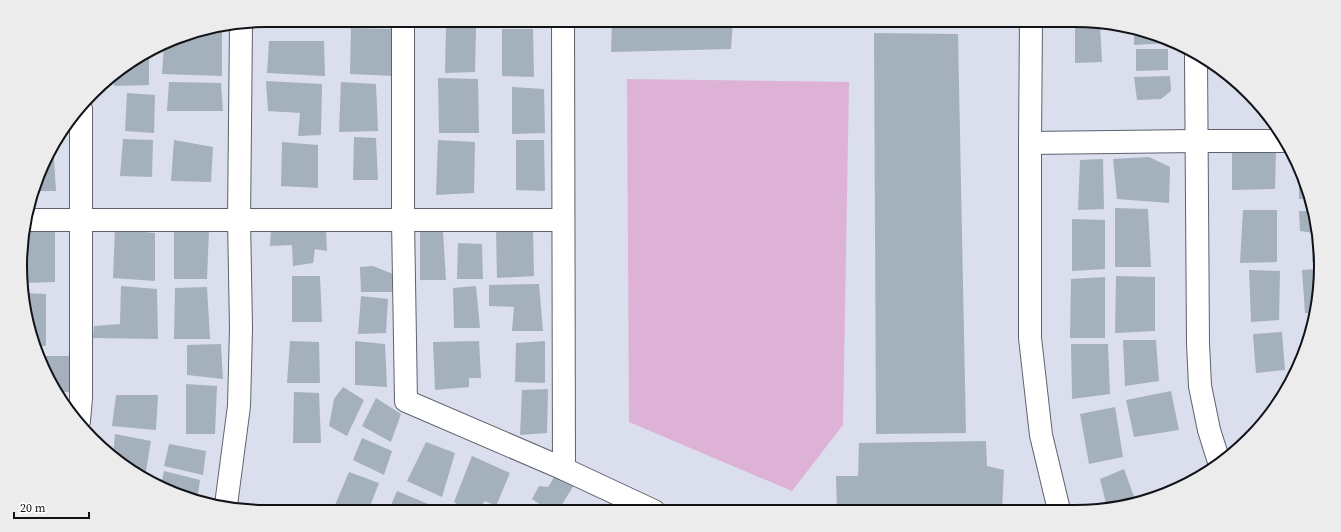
<svg xmlns="http://www.w3.org/2000/svg" width="1341" height="532" font-family="'Source Serif 4',serif">
<style>
.green{fill:#deb2d7}
.building{fill:#a4b1bc}
.lines{fill:none;stroke-linecap:round;stroke-linejoin:round}
.street-casing{stroke:#5e626e;stroke-width:24}
.secondary-casing{stroke:#5e626e;stroke-width:24}
.street{stroke:#fff;stroke-width:22}
.secondary{stroke:#fff;stroke-width:22}
.rim{fill:none;stroke:#111318;stroke-width:2}
</style>
<rect width="100%" height="100%" fill="#dadeed"/>
<path class="green" d="M627,79L849,82L843,425L792,491L629,422Z"/>
<g class="building">
<path d="M491,20H513V21L491,23Z"/>
<path d="M612,20H733L731,49L611,52Z"/>
<path d="M1075,20L1100,24L1102,62L1075,63Z"/>
<path d="M446,27H476L475,72L445,73Z"/>
<path d="M217,28H222V76L162,74L164,46L173,43V41L187,33Z"/>
<path d="M351,28L393,29V76L350,74Z"/>
<path d="M502,29H533L534,77L502,76Z"/>
<path d="M1134,30L1154,33L1167,41V43L1134,45Z"/>
<path d="M874,33L958,34L966,433L876,434Z"/>
<path d="M269,41H324L325,76L267,73Z"/>
<path d="M1136,49H1168V70L1136,71Z"/>
<path d="M149,55V85L114,86V75Z"/>
<path d="M1170,76L1171,91L1161,99L1137,100L1134,77Z"/>
<path d="M438,78L478,79L479,133H439Z"/>
<path d="M266,81L322,84L321,135L298,136L300,113L268,111Z"/>
<path d="M169,82L221,83L223,111H167Z"/>
<path d="M341,82L376,84L378,131L339,132Z"/>
<path d="M512,87L544,89L545,133L512,134Z"/>
<path d="M127,93L155,95L154,133L125,131Z"/>
<path d="M354,137L376,138L378,180H353Z"/>
<path d="M123,139L153,140L152,177L120,176Z"/>
<path d="M174,140L213,147L211,182L171,181Z"/>
<path d="M438,140L475,142L474,193L436,195Z"/>
<path d="M516,140H544L545,191L516,190Z"/>
<path d="M282,142L318,145V188L281,186Z"/>
<path d="M53,143L56,191H37Z"/>
<path d="M1276,150L1275,189L1232,190V151Z"/>
<path d="M1149,157L1170,167L1169,203L1117,199L1113,159Z"/>
<path d="M1103,159L1104,209L1078,210L1080,160Z"/>
<path d="M1299,171L1304,190L1307,199H1299Z"/>
<path d="M1115,208L1148,209L1151,267H1115Z"/>
<path d="M1243,210H1277V262L1240,263Z"/>
<path d="M1299,211H1310L1320,250L1319,262H1312L1313,233L1300,231Z"/>
<path d="M1072,219L1105,220V269L1072,271Z"/>
<path d="M533,227L534,276L497,278L496,229Z"/>
<path d="M326,228L327,251L315,249L313,263L293,266L292,245L270,246L271,229Z"/>
<path d="M115,229L155,233V281L113,278Z"/>
<path d="M174,229H209L207,279H174Z"/>
<path d="M23,230H55V282L24,283Z"/>
<path d="M420,232H443L446,280H420Z"/>
<path d="M458,243L482,244L483,279H457Z"/>
<path d="M373,266L393,274L392,292H361L360,267Z"/>
<path d="M1318,269L1312,313H1305L1302,270Z"/>
<path d="M1249,270L1280,271L1279,320L1251,322Z"/>
<path d="M292,276H320L322,322H292Z"/>
<path d="M1116,276L1155,277V331L1115,333Z"/>
<path d="M1105,277V338H1070L1071,279Z"/>
<path d="M539,284L543,331H512L514,307L489,306V285Z"/>
<path d="M121,286L157,289L158,339L93,338L94,326L120,324Z"/>
<path d="M476,286L480,328H454L453,288Z"/>
<path d="M207,287L210,339H174L175,288Z"/>
<path d="M24,293L46,294V346H38L25,314Z"/>
<path d="M361,296L388,299L386,333L358,334Z"/>
<path d="M1282,332L1285,370L1256,373L1253,334Z"/>
<path d="M1123,340H1156L1159,381L1125,386Z"/>
<path d="M290,341L319,342L320,383H287Z"/>
<path d="M355,341L385,344L387,387L355,385Z"/>
<path d="M479,341L481,378H469V387L435,390L433,342Z"/>
<path d="M545,341V383L515,382L516,343Z"/>
<path d="M221,344L223,379L187,375V345Z"/>
<path d="M1071,344H1108L1110,394L1072,399Z"/>
<path d="M42,356H69L70,392H57Z"/>
<path d="M186,384L217,386L215,434H186Z"/>
<path d="M343,387L364,400L347,436L329,426L334,399Z"/>
<path d="M548,389L547,433L520,435L522,390Z"/>
<path d="M1171,391L1179,430L1134,437L1126,400Z"/>
<path d="M294,392L319,393L321,443H293Z"/>
<path d="M116,395H158L156,430L112,426Z"/>
<path d="M376,398L401,414L391,442L362,426Z"/>
<path d="M1115,407L1123,457L1089,464L1080,414Z"/>
<path d="M115,434L151,441L145,477L116,461L113,457Z"/>
<path d="M362,438L392,451L384,475L353,460Z"/>
<path d="M986,441L987,466L1004,470L1002,510L837,511L836,476H858L859,443Z"/>
<path d="M426,442L455,453L442,497L407,481Z"/>
<path d="M169,444L206,451L203,475L164,466Z"/>
<path d="M472,456L510,473L496,506L485,501L477,511H467L454,502Z"/>
<path d="M1124,469L1136,502L1107,510H1102L1107,508L1100,479Z"/>
<path d="M164,471L200,480L197,501L187,499L161,485Z"/>
<path d="M349,472L379,483L368,512H332Z"/>
<path d="M556,474L574,485L558,511H550L532,499L539,486L548,487Z"/>
<path d="M397,491L433,506L430,512H388Z"/>
<path d="M611,503L622,511H592Z"/>
<path d="M523,504L537,511H521Z"/>
</g>
<g class="lines">
<g class="street-casing">
<g id="street">
<path d="M403,20V220L406,401L564,469"/>
<path d="M563,20L564,469L654,511"/>
<path d="M1031,20L1030,143V338L1041,435L1059,510"/>
<path d="M79,421L81,398V109"/>
</g>
</g>
<g class="secondary-casing">
<g id="secondary">
<path d="M1196,57L1198,343L1200,386L1209,430L1219,462"/>
<path d="M1030,143L1196,141H1283"/>
<path d="M27,220H563"/>
<path d="M226,505L239,406L241,328L239,220L241,24"/>
</g>
</g>
<use href="#street" class="street"/>
<use href="#secondary" class="secondary"/>
</g>
<path d="M0 0H1341V532H0ZM266 27H1075A239 239 0 0 1 1314 266V266A239 239 0 0 1 1075 505H266A239 239 0 0 1 27 266V266A239 239 0 0 1 266 27Z" fill="#ececed" fill-rule="evenodd"/>
<path class="rim" d="M266 27H1075A239 239 0 0 1 1314 266V266A239 239 0 0 1 1075 505H266A239 239 0 0 1 27 266V266A239 239 0 0 1 266 27Z"/>
<path d="M14 512v6h75v-6" fill="none" stroke="#111318" stroke-width="2"/>
<text x="20" y="512" font-size="12" fill="#111318" stroke="#ffffff" stroke-width="3" paint-order="stroke">20 m</text>
</svg>
